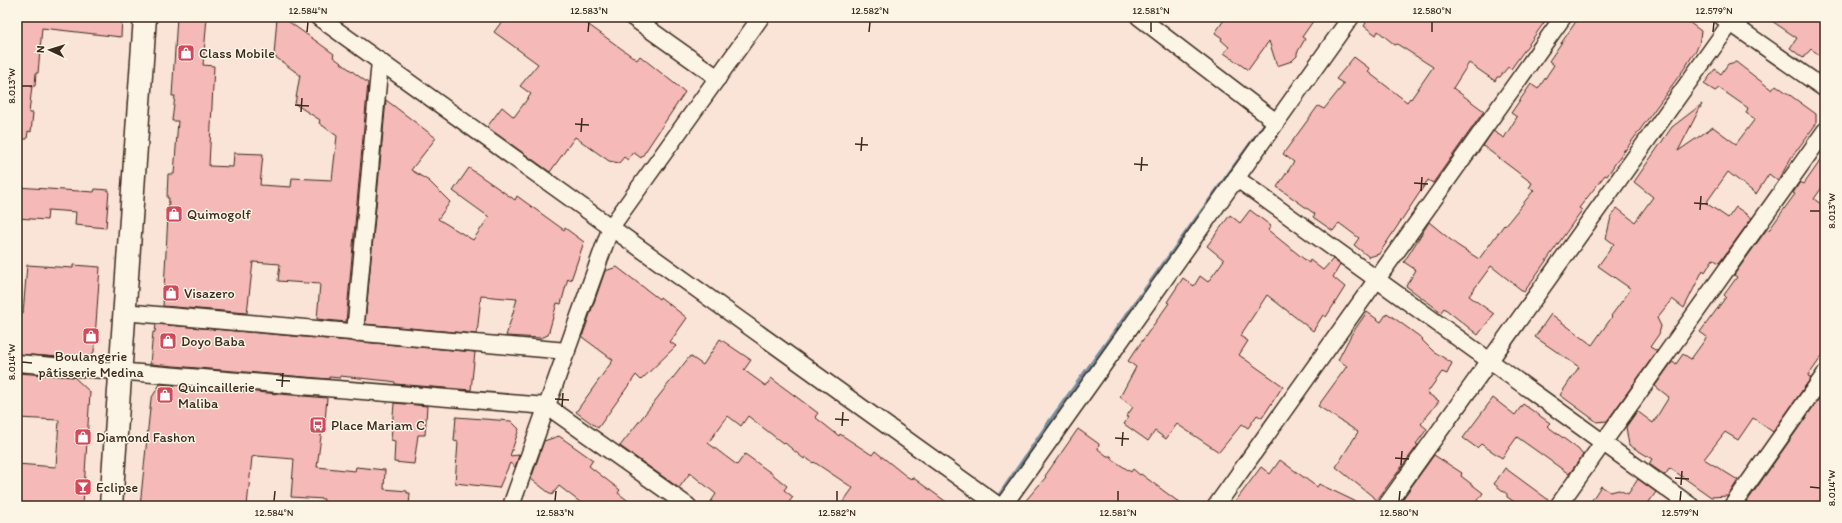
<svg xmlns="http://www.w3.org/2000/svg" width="1842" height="523" font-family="Itim,sans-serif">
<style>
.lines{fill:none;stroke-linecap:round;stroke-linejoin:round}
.stream{stroke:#738ea1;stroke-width:5}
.building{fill:#f5b9b7;stroke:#3b2a1e}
.street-casing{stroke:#3b2a1e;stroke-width:19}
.secondary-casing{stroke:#3b2a1e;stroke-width:25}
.street{stroke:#fcf5e5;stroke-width:16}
.secondary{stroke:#fcf5e5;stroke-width:22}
.ticks{fill:none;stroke:#3b2a1e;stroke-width:1.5}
.labels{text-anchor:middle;stroke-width:3;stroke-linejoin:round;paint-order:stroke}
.poi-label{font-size:14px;fill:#3b2a1e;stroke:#fcf5e5;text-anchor:start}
.neatline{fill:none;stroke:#3b2a1e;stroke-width:1.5}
.ticks-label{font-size:10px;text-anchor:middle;fill:#3b2a1e}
</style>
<rect width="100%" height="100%" fill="#fae3d7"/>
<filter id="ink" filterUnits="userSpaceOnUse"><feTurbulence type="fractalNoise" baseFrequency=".025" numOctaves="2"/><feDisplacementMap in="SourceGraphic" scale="8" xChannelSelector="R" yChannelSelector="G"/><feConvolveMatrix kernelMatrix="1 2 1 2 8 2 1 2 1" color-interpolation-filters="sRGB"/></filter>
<g filter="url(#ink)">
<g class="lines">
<path class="stream" d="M999,497L1050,422L1267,122"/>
</g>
<g class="building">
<path d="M17,17H122L121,37L42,28L38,73H36L35,86H32L29,113H33L31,132L28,131L27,139H17Z"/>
<path d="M177,17H207L203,65L214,66L209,166L233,167L234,153L263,154L260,185L291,187L292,178L332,180L337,136L319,123L320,120L295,104L300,75L274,56L277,17H282L316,41L334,54L333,57L368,83L346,322L317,319L320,284L278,281L280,264L253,262L247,313L163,306L169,198H167L168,174H174L178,121H172L175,96H172Z"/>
<path d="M505,17H578L637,60L640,56L685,92L641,158L633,152L628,160L624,157L619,163L609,161L575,137L550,172L487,127L502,107L514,117L531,94L520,86L538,64L494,32Z"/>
<path d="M1226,17H1316L1302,37L1305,39L1297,53V56L1292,61L1277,66L1269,41L1248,70L1224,53L1229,47L1221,40L1222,38L1215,33Z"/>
<path d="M1360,17H1548L1511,69L1508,67L1500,77H1497L1495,81L1469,63L1453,88L1484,111L1433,183L1428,180L1379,254L1369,257L1354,245L1359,238L1339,223L1333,231L1313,217L1315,214L1277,187L1294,162L1283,154L1318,106L1324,109L1344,84L1336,79L1354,57L1370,69L1368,72L1407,102L1410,98L1411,99L1433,67L1397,44L1395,45L1378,31L1376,35L1364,26L1366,23Z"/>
<path d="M1579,17H1682L1701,31L1699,45L1686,66L1624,152L1625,149L1607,176L1605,175L1579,208L1582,210L1524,292L1491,266L1469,296L1494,314L1478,335L1444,308L1441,312L1406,286L1416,270L1404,262L1429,222L1457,245L1479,259L1504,225L1505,226L1534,190L1529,188L1532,183L1483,146L1493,131L1504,138L1517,117L1511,113L1531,84L1538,89L1554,65L1549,61Z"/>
<path d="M1766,17H1825V59L1811,49L1803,58L1790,48L1797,38Z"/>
<path d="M1736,62L1772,90L1776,85L1816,114V124L1791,158L1778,181L1769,174L1756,194L1728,172L1706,203L1728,218L1736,207L1752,218L1719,263L1713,259L1705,272L1703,270L1684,308L1672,299L1657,318L1661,326L1659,334L1650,347L1657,351L1607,421L1597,422L1560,395L1579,367L1535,337L1551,314L1592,345L1612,317L1611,316L1631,289L1598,266L1614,244L1606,238L1611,217L1617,208L1635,222L1653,197L1634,182L1672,127L1702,104L1678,151L1713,127L1736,144L1755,119L1746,113L1748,108L1719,88L1715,91L1704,84L1715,69L1721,74L1728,64Z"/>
<path d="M386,100L436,138L411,170L429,181L450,202L438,219L473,240L489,217L453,191L469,168L515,200L517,196L564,230L565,228L584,242L571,280L568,278L561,304L557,303L548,335L541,338L506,336L517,299L481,296L477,334L365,324Z"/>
<path d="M1825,154V183L1814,199L1825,207V352L1808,376L1811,378L1773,432L1753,418L1738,440L1725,432L1704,459L1738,480L1728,496L1711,497L1670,468L1665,475L1649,464L1652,459L1629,445L1626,427L1637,411L1653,423L1669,397L1655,386L1672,362L1676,364L1683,354L1691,359L1707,337L1700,332L1726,297L1724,295L1737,277L1734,275L1767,229L1769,230L1795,194L1793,193L1800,182L1804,184Z"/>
<path d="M17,187L94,192L95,189L109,190L106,228L75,225L76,212L48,210L47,220L17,218Z"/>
<path d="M1250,210L1271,226L1268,230L1309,263L1310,260L1323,270L1333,259L1340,265L1333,277L1345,287L1326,317L1323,315L1313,331L1267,295L1240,336L1248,341L1239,355L1283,386L1262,418L1257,415L1248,428L1242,424L1219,452L1177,424L1166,439L1155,431L1148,441L1124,424L1129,417H1126L1133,407L1120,397L1136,367L1128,361L1169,303L1167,302L1183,278L1194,286L1200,276L1208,282L1224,260L1207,246L1230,215L1240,223Z"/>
<path d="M27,265L73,268V265L100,267L94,352L87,359L17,354L20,312L23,313Z"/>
<path d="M617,267L659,299L660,297L687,318L670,342L676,346L641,380L636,375L598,428L576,412L613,360L582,337L605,271Z"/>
<path d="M1367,312L1381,322L1387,313L1423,339L1422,340L1433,351L1452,363L1447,374L1442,372L1427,393L1439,401L1421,424L1427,429L1416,444L1418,445L1377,500L1336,467L1358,432L1318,406L1347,366L1338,360L1351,335Z"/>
<path d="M156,324L475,352L471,390L395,384V382L389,381L340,376V378L329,377V379L150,364L153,332H155Z"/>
<path d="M720,339L751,360L744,370L766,386L771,378L818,413L815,417L839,436L840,434L872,455L875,451L906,476L911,479L912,477L952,506H840L853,488L814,462L813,463L805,457L804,459L785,443L784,444L748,416L741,426L728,416L708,443L737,465L745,454L771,473L787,486L784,490L793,497L786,506H708L716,494L690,473L679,488L620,446L690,356L703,365Z"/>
<path d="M17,373L74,377L90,392L83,506L17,503V464L56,467L59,420L17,418Z"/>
<path d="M160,384L327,398L325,421H323L317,467L355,471L356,467L385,470L384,489L407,491V493H410L409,506H323L324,499L291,497L294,459L257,456L252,457L247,506H140L151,399Z"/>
<path d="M1825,390V506H1744L1788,443Z"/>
<path d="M1493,398L1515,415L1523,404L1550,423L1547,426L1578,449L1583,455L1569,474L1517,437L1502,458L1481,444L1477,448L1463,438Z"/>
<path d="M394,403L427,406L425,435H418L414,464L394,462L395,441L391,440Z"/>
<path d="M456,417L511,421L519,429L510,456L519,455L515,467L510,463L499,488L455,483L458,442L454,441Z"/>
<path d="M1078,429L1099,444L1098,449L1107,456H1111L1113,460L1131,472L1133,469L1140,475L1141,474L1184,506H1021L1046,477L1045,476Z"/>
<path d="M559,436L593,460L589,466L620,490L618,493L635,506H585L559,486L552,495L531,479L544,441Z"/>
<path d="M1434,455L1462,473L1461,476L1483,493L1474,506H1402L1399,504Z"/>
<path d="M1280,460L1317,487L1319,484L1365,506H1232L1261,467L1270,474Z"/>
<path d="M1505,468L1550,501L1549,506H1521L1507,497V494L1494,484Z"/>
<path d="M1638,479L1656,492L1649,502L1657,506H1588L1601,486L1610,492L1619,490L1628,494Z"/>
</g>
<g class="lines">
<g class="street-casing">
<g id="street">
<path d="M318,17L999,506"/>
<path d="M632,17L718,78"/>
<path d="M1139,17L1276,122"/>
<path d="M1722,17L1825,89"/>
<path d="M1236,178L1691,506"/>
<path d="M123,312L567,351"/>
<path d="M355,333L380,61"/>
<path d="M17,363L547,406L688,506"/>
<path d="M511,506L611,227L761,17"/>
<path d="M1003,506L1351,17"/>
<path d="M1216,506L1563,17"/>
<path d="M1386,506L1735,17"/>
<path d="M1558,506L1825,131"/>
<path d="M1732,506L1825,374"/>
</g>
</g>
<g class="secondary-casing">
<path id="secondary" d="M111,506L145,17"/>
</g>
<use href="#street" class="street"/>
<use href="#secondary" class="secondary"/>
</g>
</g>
<path class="ticks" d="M307,32L308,22M588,32L589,22M869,32L870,22M1151,32V22M1432,32V22M1713,32L1714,22M22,86H32M295,105L309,106M301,112L302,98M575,124L589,125M581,132L582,118M855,144L868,145M861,151L862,137M1134,164L1148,165M1141,171L1142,157M1414,183L1428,184M1421,191L1422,177M1694,203L1708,204M1700,210L1701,196M1810,211H1820M22,362L32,363M276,380L290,381M282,387L283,373M555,399L569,400M562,407L563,393M835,419L849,420M842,426L843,412M1115,438L1129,439M1122,446L1123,432M1395,458L1409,459M1401,465L1402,451M1675,478L1689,479M1681,485L1682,471M1810,487L1820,488M274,501L275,491M555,501L556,491M837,501V491M1118,501V491M1399,501L1400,491M1680,501L1681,491"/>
<defs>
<g id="shop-square" transform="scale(0.9)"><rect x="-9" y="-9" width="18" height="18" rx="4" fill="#d1495b" stroke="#fcf5e5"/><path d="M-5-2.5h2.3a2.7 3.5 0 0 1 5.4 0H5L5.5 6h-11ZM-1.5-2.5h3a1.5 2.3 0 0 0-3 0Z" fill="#fff"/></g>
<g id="bus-square" transform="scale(0.9)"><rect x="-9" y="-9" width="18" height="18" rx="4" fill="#d1495b" stroke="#fcf5e5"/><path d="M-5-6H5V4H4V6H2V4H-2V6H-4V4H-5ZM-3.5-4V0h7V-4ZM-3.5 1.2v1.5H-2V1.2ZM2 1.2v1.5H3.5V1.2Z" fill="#fff"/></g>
<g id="bar-square" transform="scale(0.9)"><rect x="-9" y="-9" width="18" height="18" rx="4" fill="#d1495b" stroke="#fcf5e5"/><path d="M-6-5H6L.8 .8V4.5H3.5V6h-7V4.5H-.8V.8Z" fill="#fff"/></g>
</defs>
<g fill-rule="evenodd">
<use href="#shop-square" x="186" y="53"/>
<use href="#shop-square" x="174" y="214"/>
<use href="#shop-square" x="171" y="293"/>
<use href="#shop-square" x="91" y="336"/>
<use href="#shop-square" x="168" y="341"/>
<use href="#shop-square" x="165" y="395"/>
<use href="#bus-square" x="318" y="425"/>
<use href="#shop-square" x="83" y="437"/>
<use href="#bar-square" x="83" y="487"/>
</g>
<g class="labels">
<g class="poi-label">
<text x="199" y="58">Class Mobile</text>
<text x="187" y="219">Quimogolf</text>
<text x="184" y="298">Visazero</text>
<text x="181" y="346">Doyo Baba</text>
<text x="91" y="361" text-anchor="middle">Boulangerie<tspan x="91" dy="16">pâtisserie Medina</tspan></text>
<text x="178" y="392">Quincaillerie<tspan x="178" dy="16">Maliba</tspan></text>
<text x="331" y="430">Place Mariam C</text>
<text x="96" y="442">Diamond Fashon</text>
<text x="96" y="492">Eclipse</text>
</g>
</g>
<rect width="1842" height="523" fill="none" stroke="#fcf5e5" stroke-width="44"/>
<g transform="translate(50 50) rotate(274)" stroke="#fcf5e5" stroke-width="3" paint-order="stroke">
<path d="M0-3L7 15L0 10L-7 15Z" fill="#3b2a1e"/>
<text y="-6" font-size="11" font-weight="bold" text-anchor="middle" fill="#3b2a1e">N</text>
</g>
<rect x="22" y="22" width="1798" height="479" class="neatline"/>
<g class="ticks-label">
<text x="308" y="14">12.584°N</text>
<text x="589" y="14">12.583°N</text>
<text x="870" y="14">12.582°N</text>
<text x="1151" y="14">12.581°N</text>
<text x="1432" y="14">12.580°N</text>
<text x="1714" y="14">12.579°N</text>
<text transform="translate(11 86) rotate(-90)" y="4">8.013°W</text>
<text transform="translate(1831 211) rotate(-90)" y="4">8.013°W</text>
<text transform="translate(11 362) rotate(-90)" y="4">8.014°W</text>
<text transform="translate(1831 488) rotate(-90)" y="4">8.014°W</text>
<text x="274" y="516">12.584°N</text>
<text x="555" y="516">12.583°N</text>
<text x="837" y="516">12.582°N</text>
<text x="1118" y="516">12.581°N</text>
<text x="1399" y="516">12.580°N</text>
<text x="1680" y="516">12.579°N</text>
</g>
</svg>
